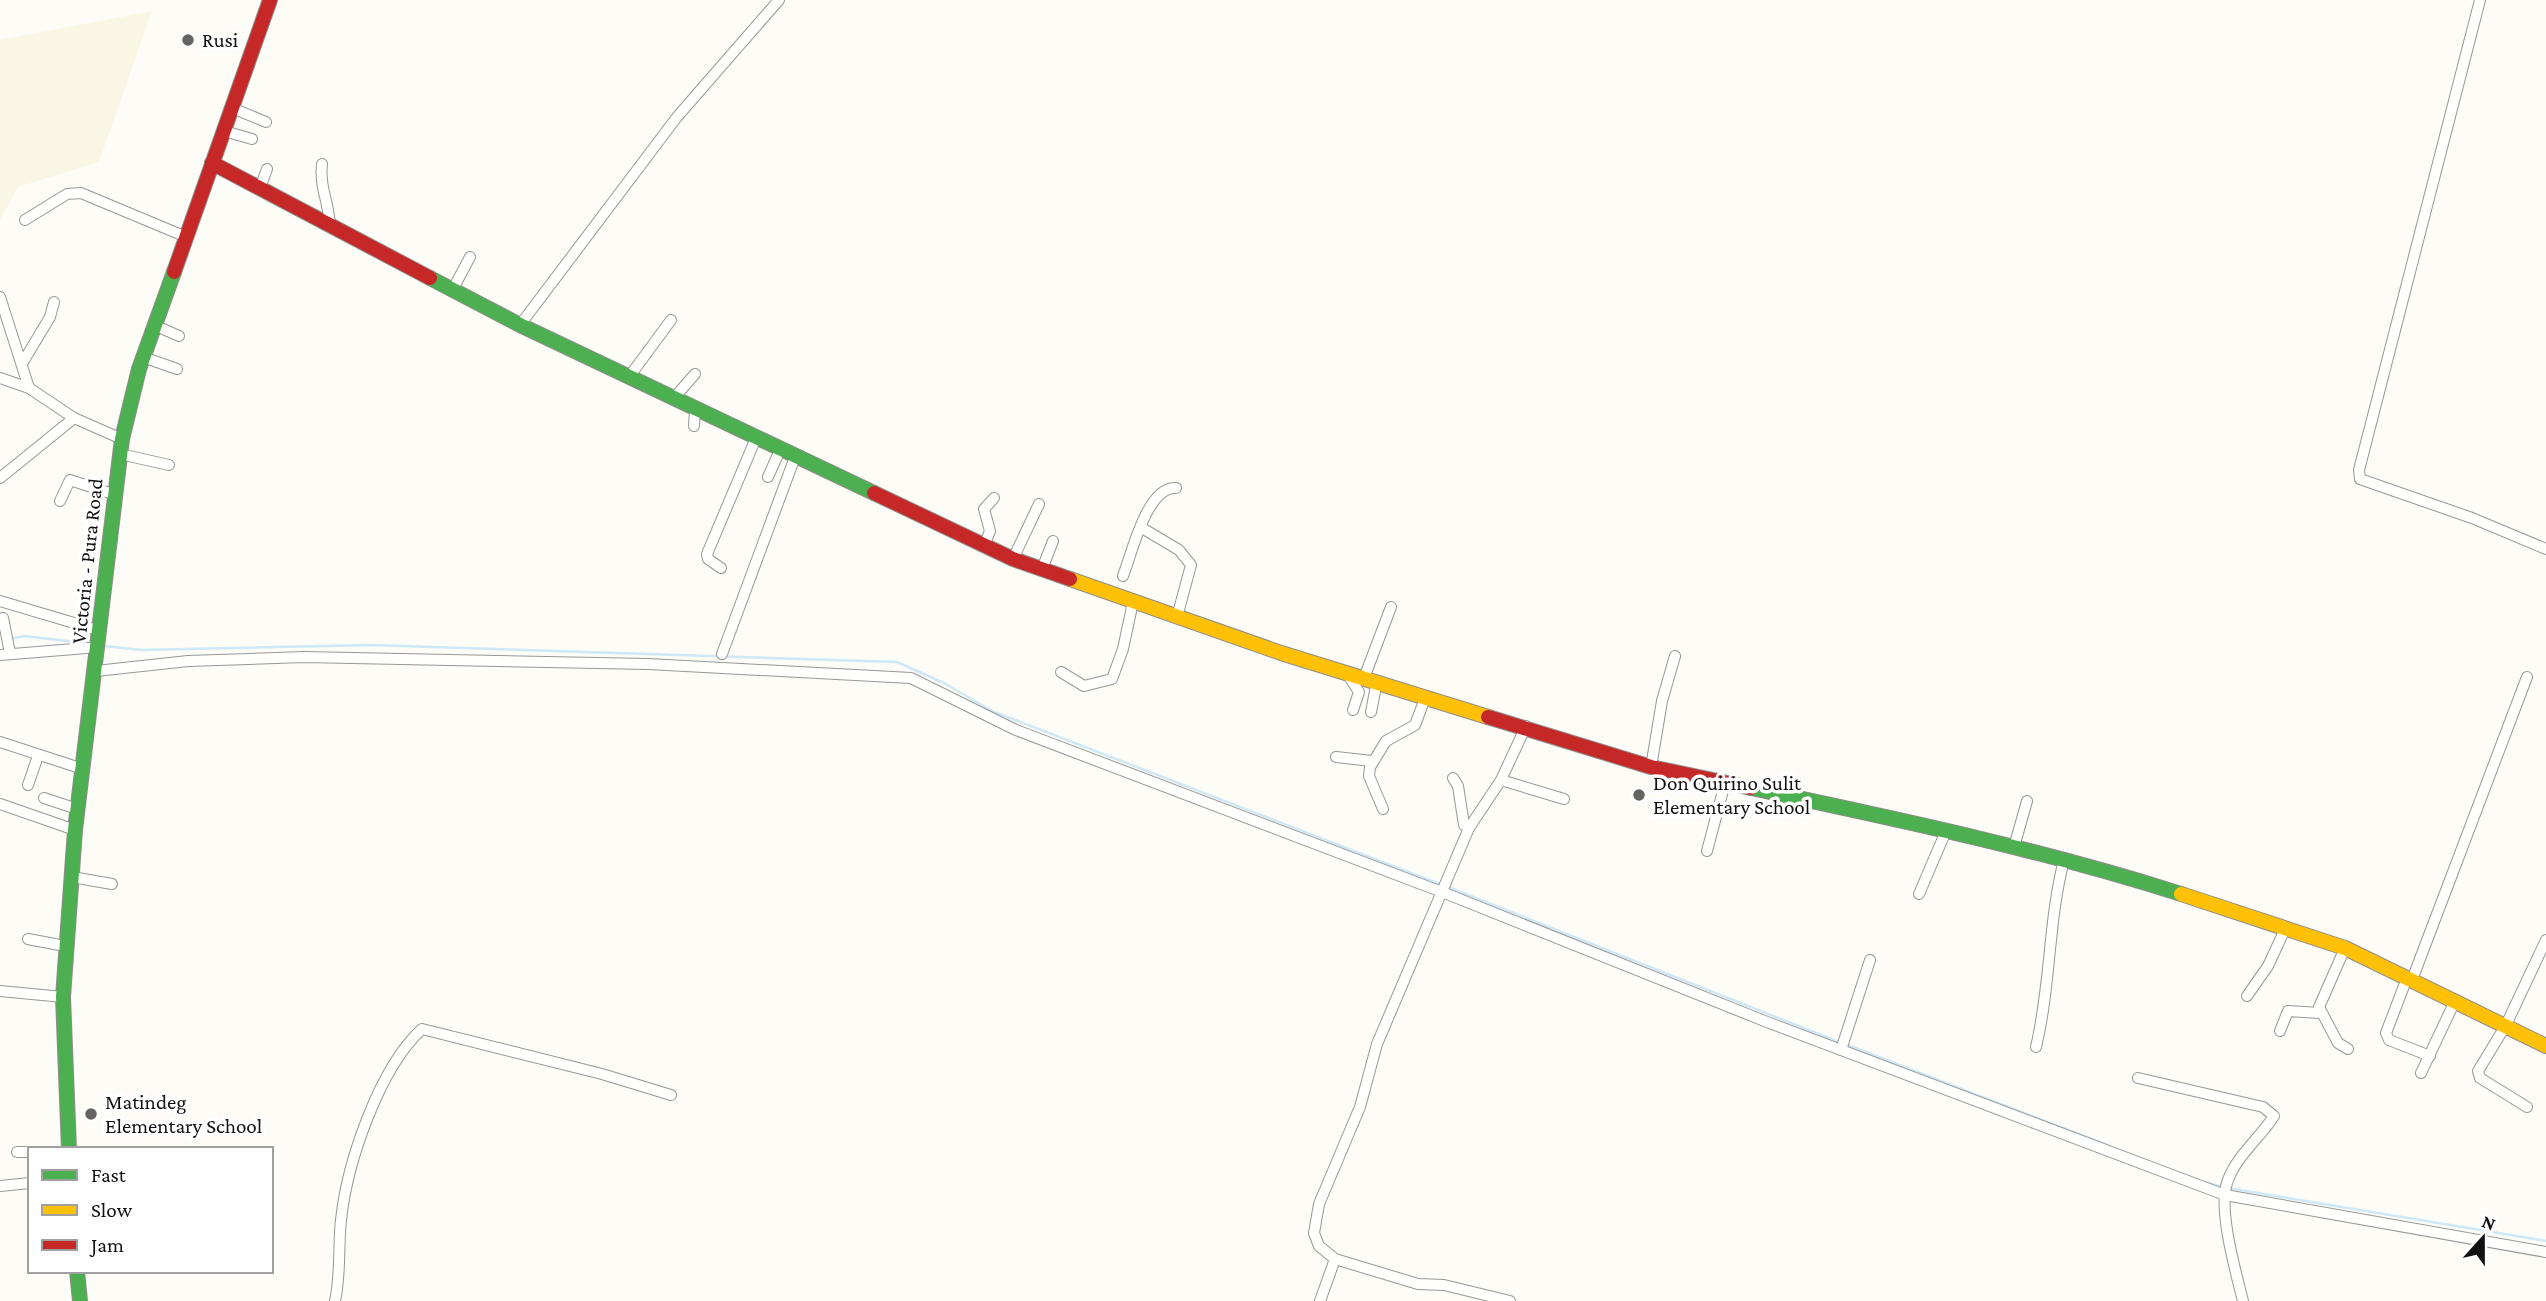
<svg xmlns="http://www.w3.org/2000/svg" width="2546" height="1301" font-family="'Crimson Pro',serif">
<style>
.farmland{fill:#f9f7e4}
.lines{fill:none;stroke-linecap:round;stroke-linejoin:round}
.stream{stroke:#cde8f7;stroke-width:2.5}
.street-casing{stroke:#979795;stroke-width:12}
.fast-casing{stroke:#8e8d8b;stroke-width:16}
.slow-casing{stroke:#8e8d8b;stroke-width:16}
.jam-casing{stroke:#8e8d8b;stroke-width:16}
.street{stroke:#fffffe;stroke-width:10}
.fast{stroke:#4caf50;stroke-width:14}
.slow{stroke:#ffc107;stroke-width:14}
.jam{stroke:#c62828;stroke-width:14}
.poi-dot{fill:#646362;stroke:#fff;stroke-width:2.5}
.labels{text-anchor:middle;stroke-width:7;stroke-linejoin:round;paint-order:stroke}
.poi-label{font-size:21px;fill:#111;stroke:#fff;text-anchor:start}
.street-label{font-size:21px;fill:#111;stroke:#fff}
</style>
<rect width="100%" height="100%" fill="#fdfcf7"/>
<path class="farmland" d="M152,11L99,162L18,187L0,220V40Z"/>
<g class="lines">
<g class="stream">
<path d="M11,639L24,636L84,643"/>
<path d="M104,646L141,650L371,645L897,662L944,683L992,711L1442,885"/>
<path d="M1448,887L1839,1042"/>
<path d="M1845,1044L2110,1146"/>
<path d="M2201,1181L2222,1187"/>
<path d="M2228,1188L2546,1241"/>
</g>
<g class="street-casing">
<g id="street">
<path d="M2480,0L2359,470L2360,479L2472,518L2546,549"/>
<path d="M232,108L266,122"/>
<path d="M224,131L252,139"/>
<path d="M322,164C319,185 329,204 330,225"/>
<path d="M260,188L267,169"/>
<path d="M25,220L67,194L81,193L184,236"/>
<path d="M453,289L470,257"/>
<path d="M0,297L29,388L74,418"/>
<path d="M154,325L179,336"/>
<path d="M520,325L677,117L779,0"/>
<path d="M143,357L177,369"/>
<path d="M23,362L50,317L54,302"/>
<path d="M629,377L671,320"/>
<path d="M0,378L29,388"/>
<path d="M673,399L695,374"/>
<path d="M694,426L695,410"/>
<path d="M120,454L169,465"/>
<path d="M768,477L780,450"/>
<path d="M0,478L74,418L122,439"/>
<path d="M60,501L70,480L116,495"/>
<path d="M1142,528L1179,550L1191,565L1177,617"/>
<path d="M984,546L990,531L984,509L994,498"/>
<path d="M1013,559L1039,504"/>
<path d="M721,568L708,559L707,554L756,438"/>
<path d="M1042,569L1053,541"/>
<path d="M1123,576C1132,553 1147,486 1176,488"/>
<path d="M0,601L101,631"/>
<path d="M3,618L10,653"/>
<path d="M722,654L795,457"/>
<path d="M0,655L99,647"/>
<path d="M96,671L188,661L304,657L648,664L911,678L1016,730L1442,892L1767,1022L2225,1195L2546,1252"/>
<path d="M1061,672L1084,686L1112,679L1123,649L1133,602"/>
<path d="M1346,672L1359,692L1353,710"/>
<path d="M1364,678L1391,607"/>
<path d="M1371,712L1377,681"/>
<path d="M0,742L83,769"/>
<path d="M1336,757L1372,761"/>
<path d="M1651,767L1662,701L1675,656"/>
<path d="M1453,778L1458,786L1464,825L1469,828"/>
<path d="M1501,780L1564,799"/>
<path d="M28,785L38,756"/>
<path d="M44,798L77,809"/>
<path d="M0,804L75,830"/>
<path d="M1383,809L1369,776L1370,767L1386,741L1415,725L1426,696"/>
<path d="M2014,847L2027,801"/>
<path d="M1707,851L1725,783"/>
<path d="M72,877L112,884"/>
<path d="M1919,894L1946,831"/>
<path d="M28,939L65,946"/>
<path d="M2345,948L2319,1007L2338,1043L2348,1049"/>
<path d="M2407,978L2386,1033L2389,1040L2430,1056"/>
<path d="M2412,980L2527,677"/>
<path d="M0,991L63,997"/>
<path d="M2247,996L2268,966L2286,927"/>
<path d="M2280,1031L2288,1011L2320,1013"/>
<path d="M2036,1047C2051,984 2048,922 2064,860"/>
<path d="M1841,1050L1870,960"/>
<path d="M2421,1073L2455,1001"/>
<path d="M2138,1078L2263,1107L2274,1116C2260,1138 2235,1157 2227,1183C2218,1210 2236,1273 2243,1301"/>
<path d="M2527,1107L2480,1078L2478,1071L2506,1025L2546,940"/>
<path d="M17,1152H30"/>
<path d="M0,1186L30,1183"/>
<path d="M335,1301C341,1274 338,1247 341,1220C347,1163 379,1068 422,1029L602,1074L671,1095"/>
<path d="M1320,1301L1335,1259"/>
<path d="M1510,1301L1444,1285L1418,1284L1335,1259L1319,1246L1314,1233L1319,1204L1360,1107L1377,1044L1469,828L1501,780L1526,726"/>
</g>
</g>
<g class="fast-casing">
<g id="fast">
<path d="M430,278L520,325L874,493"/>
<path d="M1751,788C1896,819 2040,849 2181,894"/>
<path d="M69,1149L63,997L75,830L122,439L139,369L174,272"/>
<path d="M77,1271L80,1301"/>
</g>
</g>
<g class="slow-casing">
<g id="slow">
<path d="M1070,579L1281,653L1488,717"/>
<path d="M2181,894L2345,948L2546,1046"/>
</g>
</g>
<g class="jam-casing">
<g id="jam">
<path d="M212,163L430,278"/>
<path d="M174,272L270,0"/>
<path d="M874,493L1013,559L1070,579"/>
<path d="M1488,717L1651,767L1751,788"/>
</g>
</g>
<use href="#street" class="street"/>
<use href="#fast" class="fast"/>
<use href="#slow" class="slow"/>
<use href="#jam" class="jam"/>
</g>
<g class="poi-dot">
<circle cx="188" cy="40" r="7"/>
<circle cx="1639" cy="795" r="7"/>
<circle cx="91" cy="1114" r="7"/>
</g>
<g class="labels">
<g class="poi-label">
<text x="202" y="47">Rusi</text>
<text x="1653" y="790">Don Quirino Sulit<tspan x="1653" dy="24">Elementary School</tspan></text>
<text x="105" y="1109">Matindeg<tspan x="105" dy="24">Elementary School</tspan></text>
</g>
<g class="street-label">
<text transform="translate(87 561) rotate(-84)" y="7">Victoria - Pura Road</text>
</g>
</g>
<rect x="28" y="1147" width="245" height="126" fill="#ffffff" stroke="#a0a0a0" stroke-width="2"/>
<rect x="42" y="1170" width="35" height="10" fill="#4caf50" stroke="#a0a0a0" stroke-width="2"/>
<text x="91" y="1182" font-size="21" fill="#111111">Fast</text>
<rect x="42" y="1205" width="35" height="10" fill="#ffc107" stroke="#a0a0a0" stroke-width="2"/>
<text x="91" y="1217" font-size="21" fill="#111111">Slow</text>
<rect x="42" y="1240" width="35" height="10" fill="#c62828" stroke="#a0a0a0" stroke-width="2"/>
<text x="91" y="1252" font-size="21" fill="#111111">Jam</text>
<g transform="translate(2483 1238) rotate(21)" stroke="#ffffff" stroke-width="5" paint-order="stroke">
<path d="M0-5L12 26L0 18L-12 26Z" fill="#111111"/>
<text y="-10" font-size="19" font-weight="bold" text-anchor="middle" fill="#111111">N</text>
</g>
</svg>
